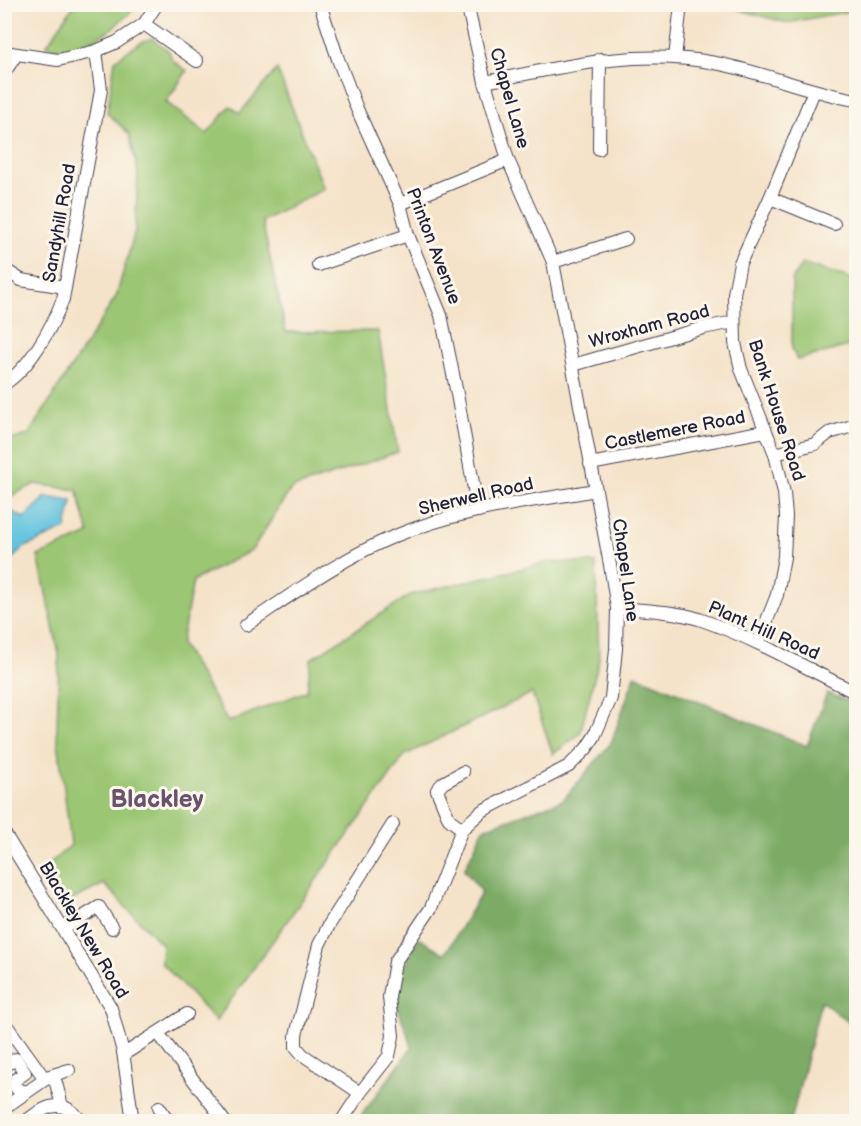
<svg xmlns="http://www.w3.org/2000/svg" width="861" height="1126" font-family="'Balsamiq Sans',sans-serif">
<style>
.green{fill:#9bc673;stroke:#5e7457;stroke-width:1.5}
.forest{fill:#7cab65;stroke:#4f6650;stroke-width:1.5}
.water{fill:#60c3de;stroke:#41728c;stroke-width:1.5}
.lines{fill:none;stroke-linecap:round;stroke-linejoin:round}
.minor-casing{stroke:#423f50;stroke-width:14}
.minor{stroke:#fff;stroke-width:12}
.labels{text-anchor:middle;stroke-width:6;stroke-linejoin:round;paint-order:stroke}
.street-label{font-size:18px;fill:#22223b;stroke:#fbf7ec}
.district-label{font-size:24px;font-weight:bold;fill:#69526c;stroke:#fbf7ec}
</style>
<rect width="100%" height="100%" fill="#fbf7ec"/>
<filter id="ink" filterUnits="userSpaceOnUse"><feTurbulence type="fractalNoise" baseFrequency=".0167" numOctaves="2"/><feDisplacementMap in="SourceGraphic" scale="12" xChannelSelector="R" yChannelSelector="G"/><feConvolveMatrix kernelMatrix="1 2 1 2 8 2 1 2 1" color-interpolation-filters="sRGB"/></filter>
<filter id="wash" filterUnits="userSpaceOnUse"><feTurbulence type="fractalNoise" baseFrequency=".008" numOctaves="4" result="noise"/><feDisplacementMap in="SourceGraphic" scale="24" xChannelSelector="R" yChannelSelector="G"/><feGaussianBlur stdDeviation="1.35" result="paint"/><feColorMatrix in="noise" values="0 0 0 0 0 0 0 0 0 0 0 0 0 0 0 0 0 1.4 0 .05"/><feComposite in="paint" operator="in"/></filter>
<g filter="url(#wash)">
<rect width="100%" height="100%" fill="#f5e3c9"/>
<g class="green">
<path d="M856,4V10L787,23L733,8L730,5Z"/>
<path d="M74,5H139L109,31L72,51L46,46Z"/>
<path d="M152,38L169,51L172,60L187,71L166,102L207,134L230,106L240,113L277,69L324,189L262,221L286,332L378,331L398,452L291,489L252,550L193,581L181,643L228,722L307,691L311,659L410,595L549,562L596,563L599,659L580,734L553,754L532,693L405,755L216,1021L161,963L162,945L104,884L66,903L42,870L71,845L57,733L59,654L38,556L89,534L77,490L35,484L5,499V441L28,435L116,297L135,231L138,172L129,134L107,113L115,60L141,42Z"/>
<path d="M802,263L856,280V344L797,360L792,349V280Z"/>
</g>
<path class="forest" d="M635,675L807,746L827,693L856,704V1028L821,1001L791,1121H357L412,1047L397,1006L402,970L419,938L445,954L482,892L464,870L484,828L563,800L611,743Z"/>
<path class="water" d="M46,497L72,501L66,529L23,548L12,559L5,585V508L24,518Z"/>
</g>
<g filter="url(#ink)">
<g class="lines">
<g class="minor-casing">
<g id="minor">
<path d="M320,4L338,59L357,109L400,204L408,235L441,315L457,394L478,511"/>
<path d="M144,24L197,61"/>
<path d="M4,52L58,60L96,51L117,42L144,24L157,4"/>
<path d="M675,58L681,4"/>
<path d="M4,73L16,55"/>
<path d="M485,82C562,67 636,48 715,63C763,72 808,92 856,100"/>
<path d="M599,149L600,59"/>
<path d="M770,198L834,224"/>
<path d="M400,204L508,160"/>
<path d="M553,262L626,239"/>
<path d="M318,265L408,235"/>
<path d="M4,269L21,280L65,287"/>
<path d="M573,365L703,328L734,322"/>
<path d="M4,384C30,368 52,327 63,299L101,90L96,51"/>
<path d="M775,454L815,444L829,433L856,425"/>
<path d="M590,464L765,431"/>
<path d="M617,608C643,610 674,611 699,619C754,638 805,667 856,693"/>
<path d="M246,625C294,593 342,558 395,536C459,509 528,502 596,490"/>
<path d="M758,643L777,595L784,557L786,516L784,493L775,454L741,369L735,343L734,294L740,263L770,198L814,91"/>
<path d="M462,829L449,819L437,790L443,783L463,772"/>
<path d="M4,833L111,1008L123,1052L133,1122"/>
<path d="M63,929L99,907L112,928"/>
<path d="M4,1022L45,1079"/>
<path d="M158,1033L225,1122"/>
<path d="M123,1052L129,1051L187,1014"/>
<path d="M4,1066L16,1059L25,1073L12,1082L17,1089L26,1092"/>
<path d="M50,1076L56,1083L62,1106"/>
<path d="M360,1093L303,1055L296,1047V1035L319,945L329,925L393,824"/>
<path d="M159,1107L169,1122"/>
<path d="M4,1108L50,1076L69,1070"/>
<path d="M25,1122C46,1105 63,1097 82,1122"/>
<path d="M341,1122L360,1093L389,1056L393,1036L389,997L395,962L431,908L462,829L482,811L569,766L586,749L594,737L611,698L616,649L617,608L610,565L553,262L508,160L485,82L467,4"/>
</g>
</g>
<use href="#minor" class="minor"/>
</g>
</g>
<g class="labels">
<g class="street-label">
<text transform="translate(510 98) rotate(74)" y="6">Chapel Lane</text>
<text transform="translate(59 223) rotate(-80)" y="6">Sandyhill Road</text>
<text transform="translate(434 246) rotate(69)" y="6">Printon Avenue</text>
<text transform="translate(649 326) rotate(-15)" y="6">Wroxham Road</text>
<text transform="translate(777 410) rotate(72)" y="6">Bank House Road</text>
<text transform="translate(675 430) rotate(-11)" y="6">Castlemere Road</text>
<text transform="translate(476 496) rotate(-13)" y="6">Sherwell Road</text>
<text transform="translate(626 570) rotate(82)" y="6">Chapel Lane</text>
<text transform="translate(764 630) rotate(24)" y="6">Plant Hill Road</text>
<text transform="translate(84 930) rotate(59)" y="6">Blackley New Road</text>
</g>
<g class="district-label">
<text x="157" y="807">Blackley</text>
</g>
</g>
<rect width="861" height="1126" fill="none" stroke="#fbf7ec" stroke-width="24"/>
</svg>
